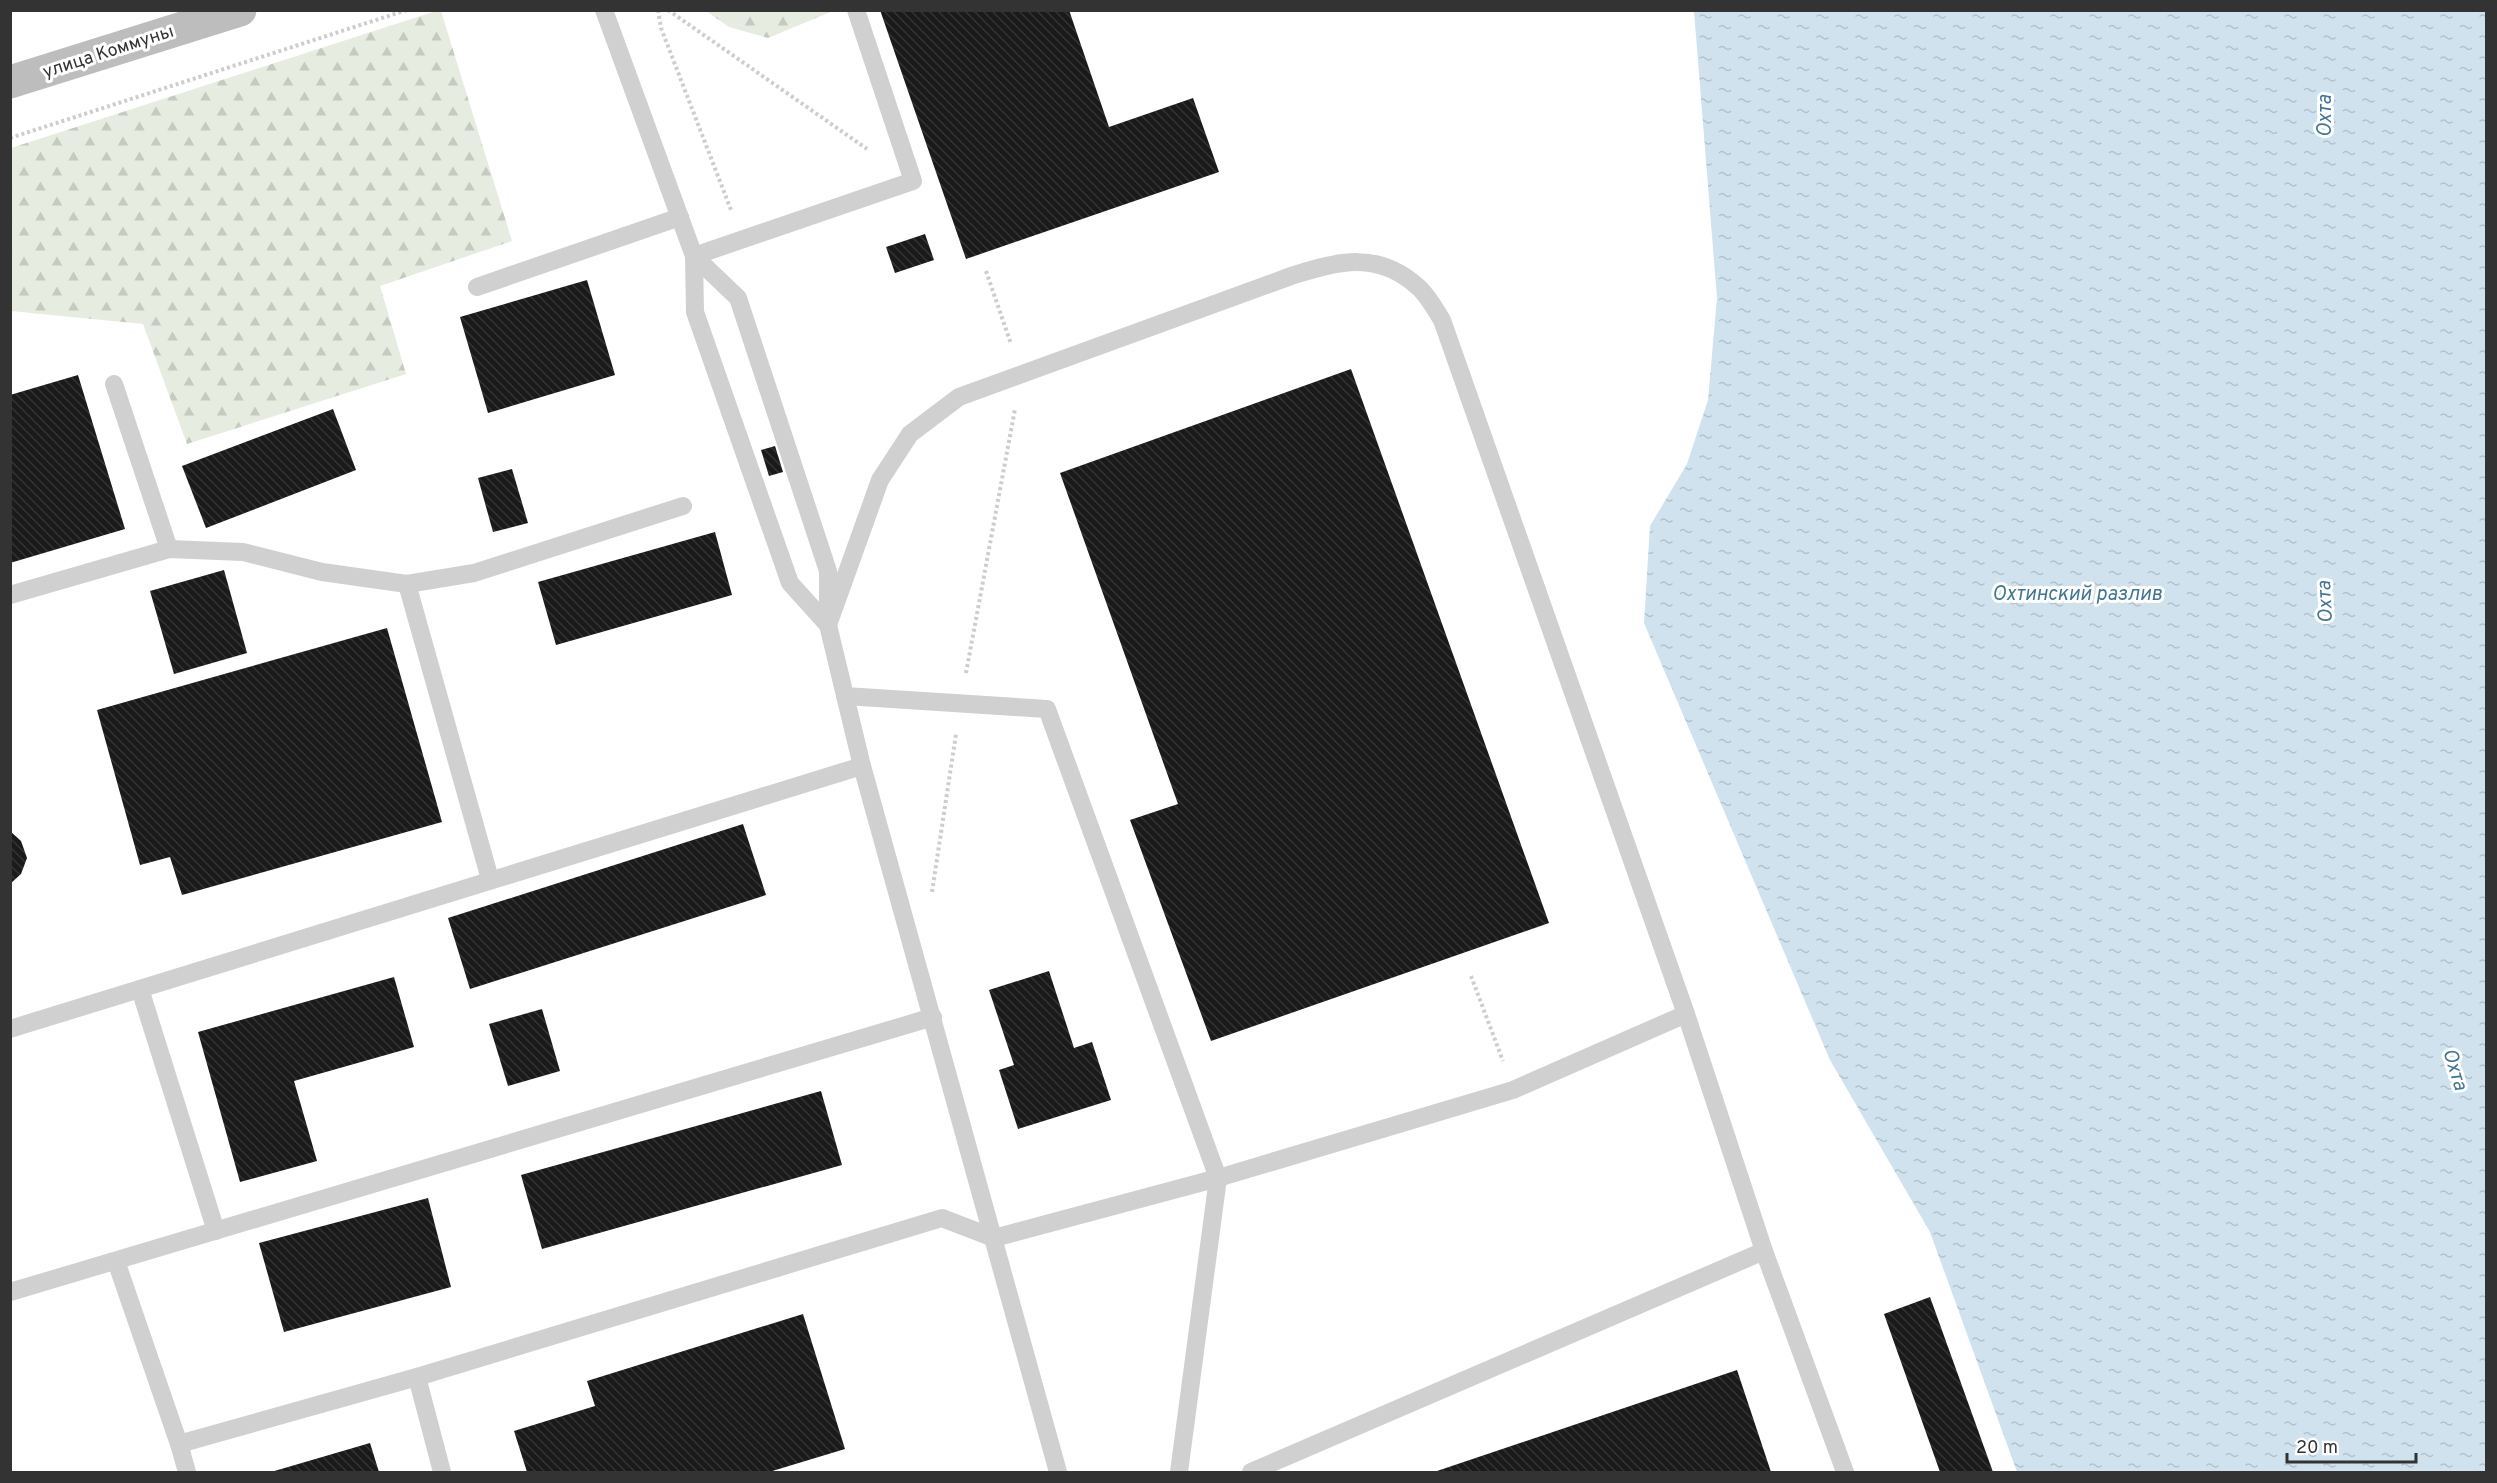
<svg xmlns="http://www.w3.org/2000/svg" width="2497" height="1483" font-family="Overpass,sans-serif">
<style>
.forest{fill:url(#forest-firs)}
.water{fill:url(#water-ripples)}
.building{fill:url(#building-back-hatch)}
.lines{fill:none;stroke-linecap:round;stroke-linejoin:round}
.path{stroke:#cdcdcd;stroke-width:4;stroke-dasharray:3 3;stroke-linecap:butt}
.service{stroke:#d0d0d0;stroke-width:18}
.secondary{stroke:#bdbdbd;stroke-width:33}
.labels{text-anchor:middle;stroke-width:6;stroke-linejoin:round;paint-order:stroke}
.street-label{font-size:18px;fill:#333;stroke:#fff}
.water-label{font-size:20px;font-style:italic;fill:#3f7597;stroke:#fff}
</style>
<defs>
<pattern id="forest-firs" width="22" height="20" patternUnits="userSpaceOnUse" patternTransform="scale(1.5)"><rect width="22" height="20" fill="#e6ecdf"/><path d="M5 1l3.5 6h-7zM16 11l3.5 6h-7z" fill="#c6cbc0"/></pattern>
<pattern id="water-ripples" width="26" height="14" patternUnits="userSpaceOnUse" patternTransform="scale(1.5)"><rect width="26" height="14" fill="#cfe2ee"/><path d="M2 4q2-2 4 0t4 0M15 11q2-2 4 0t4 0" fill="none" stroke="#b2c2cd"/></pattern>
<pattern id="building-back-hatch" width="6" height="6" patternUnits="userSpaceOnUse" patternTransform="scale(1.5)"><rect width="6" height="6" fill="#1a1a1a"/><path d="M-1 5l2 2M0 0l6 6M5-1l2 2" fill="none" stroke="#333"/></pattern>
</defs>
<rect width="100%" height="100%" fill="#fff"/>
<g class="forest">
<path d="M436,11H441L512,241L380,286L406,374L187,444L143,324L11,311V148Z"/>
<path d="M706,11H833L768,38L729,27Z"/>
</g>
<path class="water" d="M1694,11H2486V1472H2017L1930,1232L1830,1060L1644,623L1650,526L1687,464L1708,400L1717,298Z"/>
<g class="building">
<path d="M880,10H1069L1109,127L1193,98L1219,172L966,259Z"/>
<path d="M925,234L934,260L895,273L886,247Z"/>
<path d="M587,280L615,375L488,413L460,317Z"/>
<path d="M1351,369L1549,923L1211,1041L1130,820L1178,804L1060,473Z"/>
<path d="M78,375L125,529L10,563V395Z"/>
<path d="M333,409L356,470L206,528L182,466Z"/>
<path d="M775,446L783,472L769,476L761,450Z"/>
<path d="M512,469L528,523L493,532L478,478Z"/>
<path d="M715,532L732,595L556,645L538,582Z"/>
<path d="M224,570L247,653L174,674L150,591Z"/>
<path d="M387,628L442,822L182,895L170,857L140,865L97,710Z"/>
<path d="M743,824L766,895L470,989L448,918Z"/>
<path d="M10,831L21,841L27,858L21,874L10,884Z"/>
<path d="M1049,971L1074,1048L1092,1042L1111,1100L1018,1129L999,1070L1014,1065L989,990Z"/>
<path d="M394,977L414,1047L294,1081L317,1161L240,1182L198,1032Z"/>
<path d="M542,1009L560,1071L508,1086L489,1024Z"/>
<path d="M821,1091L842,1165L542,1249L521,1175Z"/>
<path d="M428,1198L451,1287L284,1332L259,1243Z"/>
<path d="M1930,1297L1993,1472H1940L1884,1314Z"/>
<path d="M803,1314L845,1449L769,1472H527L514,1431L595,1406L587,1381Z"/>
<path d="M1737,1370L1771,1472H1434Z"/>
<path d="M370,1443L379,1472H271Z"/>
</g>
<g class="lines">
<g class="path">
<path d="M658,10L661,28L731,210"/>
<path d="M668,10L867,149"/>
<path d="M10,138L407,10"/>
<path d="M986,271L1011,344"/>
<path d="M966,673L1015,409"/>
<path d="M932,892L956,734"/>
<path d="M1471,976L1503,1061"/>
</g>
<g class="service">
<path d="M604,10L694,256L695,312L790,583L828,625"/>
<path d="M694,256L738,298L828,571V625L862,766L1058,1472"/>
<path d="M694,256L913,181L856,10"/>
<path d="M477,287L680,217"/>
<path d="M114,384L169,549"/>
<path d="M407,584L490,879"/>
<path d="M10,595L169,549L243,552L322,572L407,584L474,573L683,506"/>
<path d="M828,625L880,480L910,434L959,397L1294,275C1340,261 1377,251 1417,286C1427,294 1435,309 1442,320L1686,1014L1764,1251L1845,1472"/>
<path d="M845,696L1047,709L1218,1178L1179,1472"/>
<path d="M140,989L216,1231"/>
<path d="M10,1029L862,766"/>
<path d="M116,1261L179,1444L417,1377L942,1218L994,1238L1218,1178L1513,1090L1686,1014"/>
<path d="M10,1292L933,1017"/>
<path d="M417,1377L442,1472"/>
<path d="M179,1444L187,1472"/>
<path d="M1251,1472L1764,1251"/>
</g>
<path class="secondary" d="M10,82L240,10"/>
</g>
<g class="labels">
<g class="street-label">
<text transform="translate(108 51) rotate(-18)" y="6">улица Коммуны</text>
</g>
<g class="water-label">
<text transform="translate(2324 116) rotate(-90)" y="7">Охта</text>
<text x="2077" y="600">Охтинский разлив</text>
<text transform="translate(2324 602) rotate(-93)" y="7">Охта</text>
<text transform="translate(2456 1069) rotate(73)" y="7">Охта</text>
</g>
</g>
<rect width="2497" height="1483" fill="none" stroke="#333333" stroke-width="24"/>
<path d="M2287 1453v9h129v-9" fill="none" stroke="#333333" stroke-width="3"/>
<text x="2296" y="1453" font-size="18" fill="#333333" stroke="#ffffff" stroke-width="4.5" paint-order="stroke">20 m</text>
</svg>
